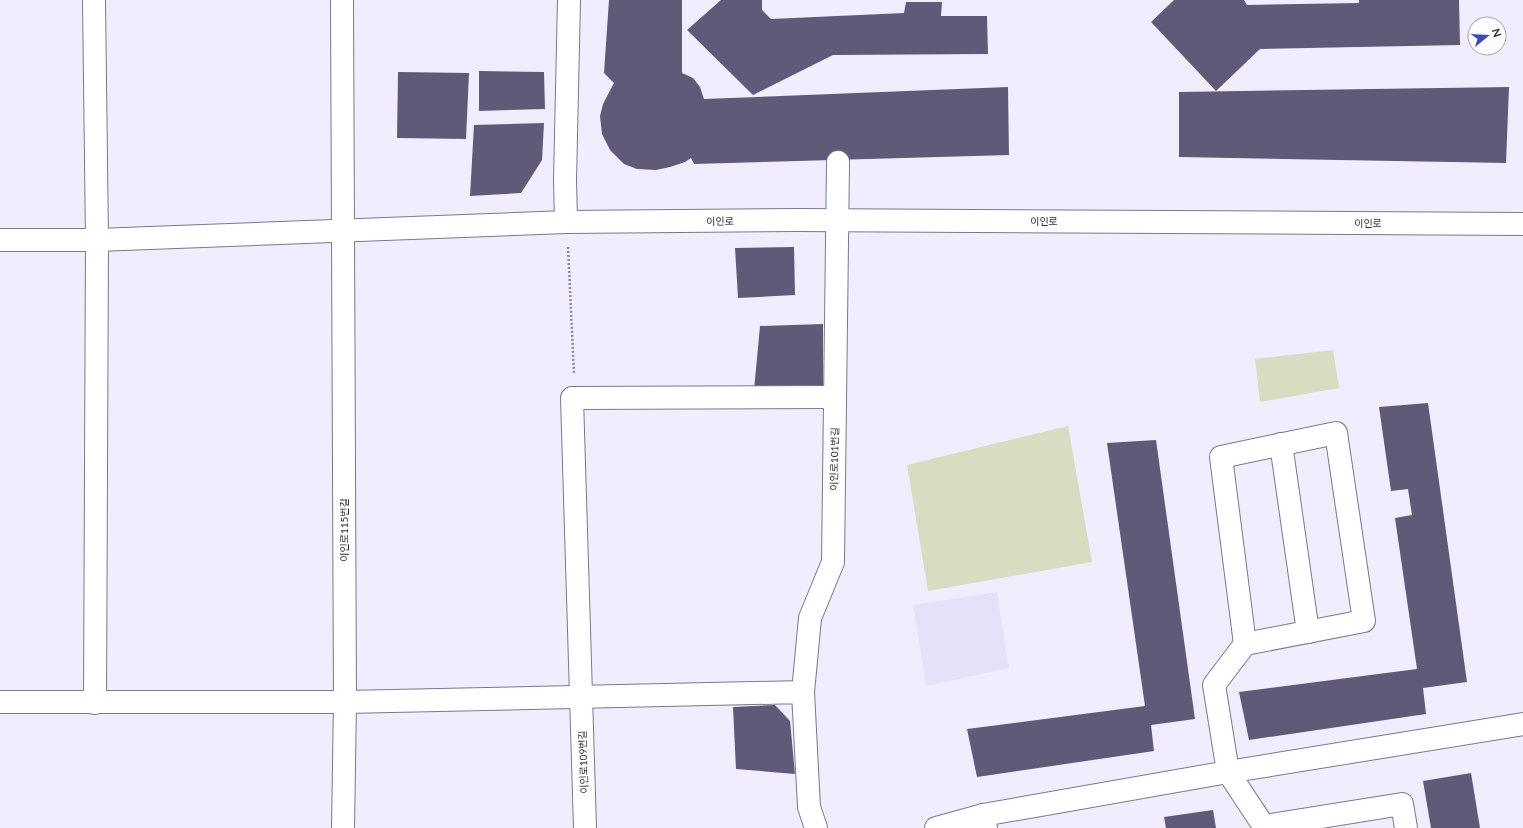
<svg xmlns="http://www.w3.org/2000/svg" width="1523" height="828" font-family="Lato,'Noto Sans KR',sans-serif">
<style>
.built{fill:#e6e1f9}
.green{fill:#d9dcc1}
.building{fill:#615978}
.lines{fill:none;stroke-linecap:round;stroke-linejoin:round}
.street-casing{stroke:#7c7887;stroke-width:24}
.secondary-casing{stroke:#7c7887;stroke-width:24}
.path{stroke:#8d8a96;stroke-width:2.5;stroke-dasharray:2 2;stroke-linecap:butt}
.street{stroke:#fff;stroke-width:22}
.secondary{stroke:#fff;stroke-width:22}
.labels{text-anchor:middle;stroke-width:4;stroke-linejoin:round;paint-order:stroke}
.street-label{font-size:10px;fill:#2d2b32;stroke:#fdfdfd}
</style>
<rect width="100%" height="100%" fill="#f1edfe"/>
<path class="built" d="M997,592L1009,668L926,686L913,605Z"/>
<g class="green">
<path d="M1333,350L1339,388L1260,402L1255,359Z"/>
<path d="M1068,426L1092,562L928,591L907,465Z"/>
</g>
<g class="building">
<path d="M609,0H682V73L693,78L700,87L704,99L1008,87L1009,155L694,164L691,158L685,162L670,167L656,170L637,169L624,164L610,150L602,134L600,116L603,104L614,83L604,73Z"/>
<path d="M721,0H762V10L771,19L904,13L906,2H942L941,16H987L988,54L833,55L753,95L687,30Z"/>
<path d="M1174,0H1244L1247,5L1359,3V0H1459L1460,45L1260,49L1216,91L1151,22Z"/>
<path d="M479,71L544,72L545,109L479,111Z"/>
<path d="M398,72L469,73L466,139L397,138Z"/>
<path d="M1509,87L1506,163L1179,157V92Z"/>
<path d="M544,123L542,160L521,193L470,196L474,125Z"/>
<path d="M794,247L795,295L738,298L735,248Z"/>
<path d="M823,324V388L754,390L760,326Z"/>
<path d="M1428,403L1467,682L1423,688L1426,714L1249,740L1239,692L1417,669L1395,518L1412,515L1408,489L1391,491L1379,407Z"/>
<path d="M1156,440L1195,719L1151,725L1154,751L977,777L967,729L1145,706L1107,443Z"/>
<path d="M775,705L790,721L795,774L736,769L733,707Z"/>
<path d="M1471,773L1480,828H1431L1423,781Z"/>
<path d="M1213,810L1216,828H1166L1164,817Z"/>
</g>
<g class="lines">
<g class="street-casing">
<g id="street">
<path d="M94,0L97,240L95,703"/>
<path d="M342,0L345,702L343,828"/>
<path d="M0,240H97L566,222L565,180L569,0"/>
<path d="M1281,444L1308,632"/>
<path d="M803,692L810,618L833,562L838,162"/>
<path d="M0,702H345L803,692L809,807L816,828"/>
<path d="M1265,826L1402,804L1406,828"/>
<path d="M585,828L572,398L835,397"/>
<path d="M936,828L983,815"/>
<path d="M986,828L983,815L1228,772L1214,685L1245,644L1364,621L1336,433L1221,457L1245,644"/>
<path d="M1265,828L1228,772L1523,724"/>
</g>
</g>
<g class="secondary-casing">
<path id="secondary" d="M566,222L797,220L1523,224"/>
</g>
<path class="path" d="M568,247L574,374"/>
<use href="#street" class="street"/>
<use href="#secondary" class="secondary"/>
</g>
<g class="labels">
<g class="street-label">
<text transform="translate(720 221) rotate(-1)" y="4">이인로</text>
<text x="1044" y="225">이인로</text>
<text x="1368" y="227">이인로</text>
<text transform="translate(834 459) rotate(-89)" y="4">이인로101번길</text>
<text transform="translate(344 530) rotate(-90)" y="4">이인로115번길</text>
<text transform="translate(583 762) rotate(-92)" y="4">이인로109번길</text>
</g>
</g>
<g transform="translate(1487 36) rotate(72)"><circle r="19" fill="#fdfdfd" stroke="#aaa9ac"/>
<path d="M0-3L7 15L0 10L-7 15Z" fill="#3b48bc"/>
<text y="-6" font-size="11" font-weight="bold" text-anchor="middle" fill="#2d2b32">N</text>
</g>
</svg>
